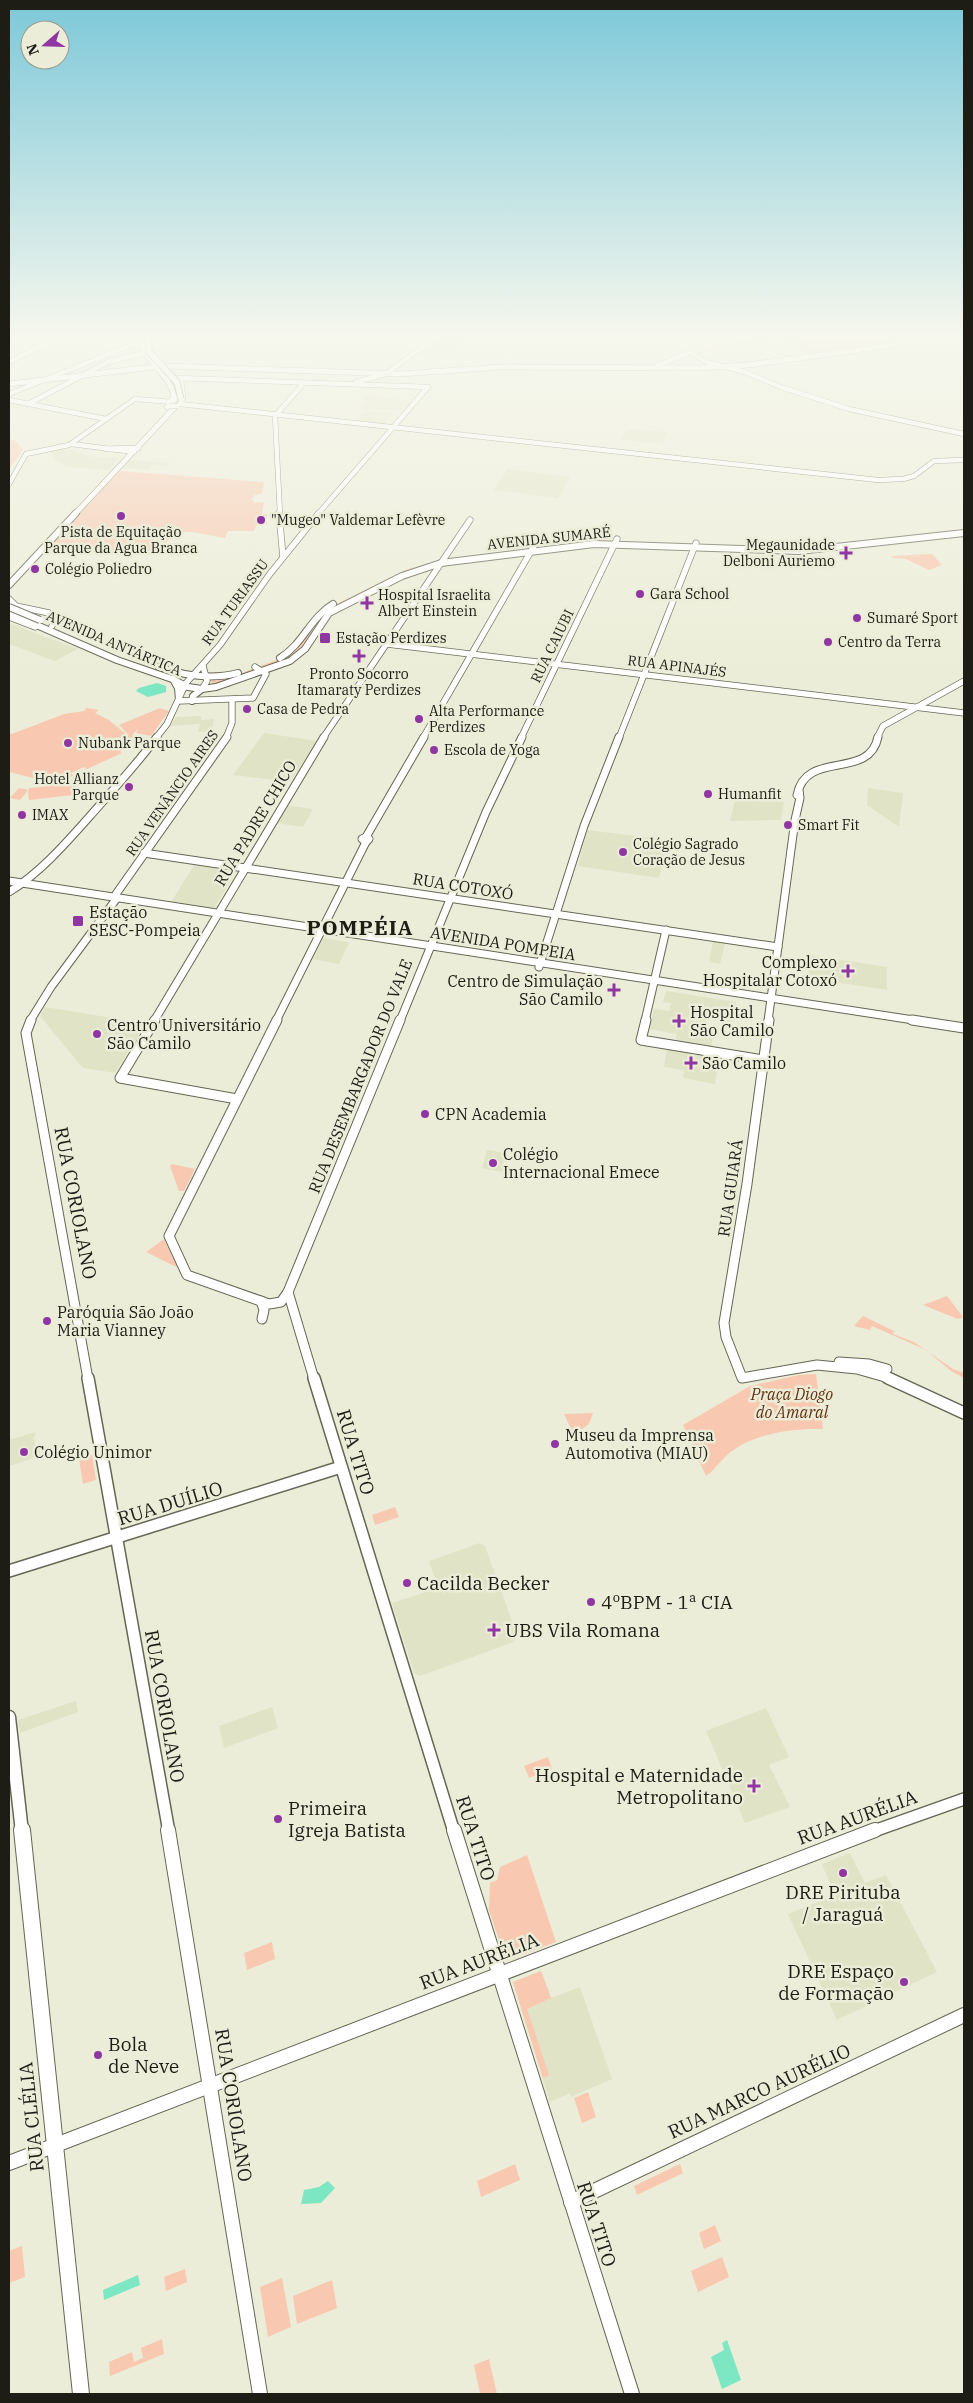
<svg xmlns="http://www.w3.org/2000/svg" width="973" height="2403" font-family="'IBM Plex Serif',serif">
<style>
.built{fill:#e1e3c6}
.green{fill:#f8c9b0}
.water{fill:#7de6c3}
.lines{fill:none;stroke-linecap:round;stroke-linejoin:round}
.primary-tunnel{stroke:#c3c3b1;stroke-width:5;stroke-dasharray:5 2.5;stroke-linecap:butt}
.secondary-far5-casing{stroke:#656653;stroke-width:5.5}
.secondary-far4-casing{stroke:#656653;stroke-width:7}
.secondary-far3-casing{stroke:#656653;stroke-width:9}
.secondary-far2-casing{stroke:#656653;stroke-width:11}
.secondary-far1-casing{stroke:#656653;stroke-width:14}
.secondary-casing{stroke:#656653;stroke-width:16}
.primary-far3-casing{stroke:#656653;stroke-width:6}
.primary-far2-casing{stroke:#656653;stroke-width:8}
.primary-far1-casing{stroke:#656653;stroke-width:15}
.primary-casing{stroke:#656653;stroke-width:18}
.highway-casing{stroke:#656653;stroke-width:7}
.secondary-far5{stroke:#fff;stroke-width:4.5}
.secondary-far4{stroke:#fff;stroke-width:5.5}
.secondary-far3{stroke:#fff;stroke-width:7}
.secondary-far2{stroke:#fff;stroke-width:9}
.secondary-far1{stroke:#fff;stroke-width:11}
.secondary{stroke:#fff;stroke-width:14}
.primary-far3{stroke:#fff;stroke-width:5}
.primary-far2{stroke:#fff;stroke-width:6}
.primary-far1{stroke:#fff;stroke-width:12}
.primary{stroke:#fff;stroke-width:16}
.highway{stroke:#fff;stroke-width:5.5}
.primary-bridge-far1-casing{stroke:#656653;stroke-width:6;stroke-linecap:butt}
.primary-bridge-casing{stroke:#656653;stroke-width:8;stroke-linecap:butt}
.highway-bridge-casing{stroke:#656653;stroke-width:7;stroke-linecap:butt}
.primary-bridge-far1{stroke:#fff;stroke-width:5}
.primary-bridge{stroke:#fff;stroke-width:6}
.highway-bridge{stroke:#fff;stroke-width:5.5}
.poi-dot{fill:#8f36a2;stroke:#ecedd8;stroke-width:2}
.labels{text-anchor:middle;stroke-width:5;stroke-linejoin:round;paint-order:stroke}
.far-poi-label{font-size:14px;fill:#1d1d16;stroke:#ecedd8;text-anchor:start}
.far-street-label{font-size:14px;fill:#1d1d16;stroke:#ecedd8}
.street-label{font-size:16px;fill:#1d1d16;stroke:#ecedd8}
.poi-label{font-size:16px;fill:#1d1d16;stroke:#ecedd8;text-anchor:start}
.park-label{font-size:16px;font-style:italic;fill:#653313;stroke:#ecedd8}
.near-street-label{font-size:19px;fill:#1d1d16;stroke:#ecedd8}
.near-poi-label{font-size:19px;fill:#1d1d16;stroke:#ecedd8;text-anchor:start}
.district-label{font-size:21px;font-weight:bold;letter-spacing:1px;fill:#1d1d16;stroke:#ecedd8}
</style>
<rect width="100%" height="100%" fill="#ecedd8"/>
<g class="built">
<path d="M459,336H477L473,341H465L450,355L412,357L437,339Z"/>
<path d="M367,395L385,396L384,398L413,401L404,411L361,409Z"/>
<path d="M365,411L377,412H393L384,424L357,421Z"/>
<path d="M627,429L668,432L662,444L621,440Z"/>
<path d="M63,447L93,457L119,458L108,470L67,467L54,458L50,450Z"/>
<path d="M129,460L146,461L170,463L167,466L152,465L148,470L123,468Z"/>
<path d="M508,469L570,477L558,498L493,490Z"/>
<path d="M12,624L78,649L55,661L9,644V625Z"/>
<path d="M201,716V720L214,719L212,731L198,732L200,724L170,726L176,717Z"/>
<path d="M264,733L317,741L290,782L233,775Z"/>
<path d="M868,788L903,793L899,827L867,805Z"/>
<path d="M736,796L784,802L781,820L730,821Z"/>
<path d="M285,805L313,809L303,827L276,823Z"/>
<path d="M587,830L669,840L659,878L578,866Z"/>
<path d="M195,864L236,871L215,907L211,909L171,902Z"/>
<path d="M323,938L349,942L339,964L313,959Z"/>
<path d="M713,941L725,943L720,964L709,962Z"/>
<path d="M810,955L887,967V990L808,978Z"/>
<path d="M666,991L736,1002L732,1023L707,1019L706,1026L714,1028L711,1048L676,1042L677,1034L649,1029L654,1009L669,1011L671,1003L663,1002Z"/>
<path d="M45,1007L143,1023L145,1025L115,1073L83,1068L40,1016Z"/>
<path d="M667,1049L719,1058L715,1084L683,1078L684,1070L664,1067Z"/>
<path d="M487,1150L506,1153L502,1167L509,1169L508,1173L482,1168Z"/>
<path d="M36,1432L34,1439L35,1447L39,1446L40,1456L9,1466V1440Z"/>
<path d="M480,1543L485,1546L517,1635L514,1642L420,1676L414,1673L392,1603L438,1588L429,1561Z"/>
<path d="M76,1701L78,1712L20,1733L18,1720Z"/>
<path d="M272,1707L278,1728L224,1748L219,1726Z"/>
<path d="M766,1708L789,1757L769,1765L790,1807L745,1823L706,1731Z"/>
<path d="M850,1853L865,1883L886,1875L937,1972L837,2020L788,1914L835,1895L822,1864Z"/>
<path d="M541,1971L551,1998L580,1987L612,2079L571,2097L570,2093L550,2102L513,1982Z"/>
</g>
<g class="green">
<path d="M767,336H797V340L801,343L799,336H912L867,351L857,349L757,363L728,364L795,354L802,352L804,348C787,327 720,351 695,353L726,343Z"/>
<path d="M9,439L16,441L23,450L9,469V473Z"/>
<path d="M120,471L264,482L262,494L255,495L252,499L254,503L264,502L262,514H267V524L257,525L254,531H228L225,538L192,532L174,533L156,555L105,551L109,544H106L100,551L51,543Z"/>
<path d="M964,529V532L815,549L580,544L432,564L389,580L327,612L301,649L287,660L211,686L212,680L231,677L289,655L298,646L320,612L405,570L445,559L597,540L762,547H814Z"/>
<path d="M932,554L942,565L929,570L906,559L893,558L891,556Z"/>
<path d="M86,708L99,710L95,713L109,720L127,735H129L119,725L160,708L169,711L151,736L136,733L139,728L133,734V742H128L120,752L122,753L87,769L84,767L71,773L73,776L60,779L58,777L33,778L9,772V735L64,714L84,711Z"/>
<path d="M76,783L73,795L29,800L28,790L20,800L10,798L19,788L29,790V788Z"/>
<path d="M172,1164L195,1169L184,1191H179L170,1166Z"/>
<path d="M164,1239L178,1268L146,1252Z"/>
<path d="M947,1296L963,1317L958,1319L923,1305Z"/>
<path d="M863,1316L894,1331L893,1334L914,1342L953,1369L964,1373V1378L951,1371L926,1350L872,1326L870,1330L854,1326Z"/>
<path d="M816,1374L823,1429C793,1428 757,1433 732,1451C722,1458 716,1469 706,1476L683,1425L750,1386L799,1375Z"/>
<path d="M593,1413L589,1424L574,1435L564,1414Z"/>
<path d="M92,1455L96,1480L83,1484L79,1459Z"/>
<path d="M395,1507L399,1517L375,1525L372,1515Z"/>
<path d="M548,1757L552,1769L529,1778L524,1766Z"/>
<path d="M527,1855L556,1942L506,1961L489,1910L490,1883L497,1880L500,1867Z"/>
<path d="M272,1942L275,1959L247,1970L244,1953Z"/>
<path d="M541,1971L551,1998L527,2009L549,2075L543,2078L513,1982Z"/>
<path d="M588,2092L596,2117L582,2123L574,2098Z"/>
<path d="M515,2164L520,2180L481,2197L477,2181Z"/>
<path d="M680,2164L683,2173L637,2195L634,2186Z"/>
<path d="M715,2225L721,2241L704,2249L699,2233Z"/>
<path d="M22,2246L25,2277L9,2283V2251Z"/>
<path d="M722,2257L729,2277L698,2292L691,2271Z"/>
<path d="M185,2269L187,2282L166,2291L164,2277Z"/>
<path d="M282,2278L291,2327L268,2337L260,2287Z"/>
<path d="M332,2280L337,2308L297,2324L293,2296Z"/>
<path d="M162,2339L164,2354L110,2376L109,2362L132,2352L134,2362L143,2358L141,2348Z"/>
<path d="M489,2359L497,2394H480L474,2365Z"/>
</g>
<g class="water">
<path d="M157,683L166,686V692L148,697L136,691L139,688Z"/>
<path d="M328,2181L335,2188L321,2203L301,2204L304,2190L319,2187Z"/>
<path d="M138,2275L140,2285L104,2300L103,2290Z"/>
<path d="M727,2340L741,2380L722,2389L711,2357L724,2350L722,2343Z"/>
</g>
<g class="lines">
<path class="primary-tunnel" d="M171,380L176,389L177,400"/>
<g class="secondary-far5-casing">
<g id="secondary-far5">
<path d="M435,338L451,336"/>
<path d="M691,352L706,362L742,371L781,387L849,409L964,434"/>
<path d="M9,362L61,336"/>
<path d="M176,378L428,387"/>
<path d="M181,379L183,397L180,404L878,480L903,479L914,476L934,461L964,460"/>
<path d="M356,382L386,374L437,336"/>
<path d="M9,394L149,338"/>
<path d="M9,400L106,419"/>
<path d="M28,404L108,362L144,353"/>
<path d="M71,444L134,452"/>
<path d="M9,484L26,454L69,445L135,399L172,402"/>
<path d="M280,514L275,416L304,383"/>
<path d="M318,514L428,387"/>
</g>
</g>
<g class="secondary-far4-casing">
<g id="secondary-far4">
<path d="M279,513L283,557"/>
<path d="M9,599L16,606L49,613L54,620L52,626"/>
<path d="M9,617L35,627"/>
<path d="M387,644L964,713"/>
<path d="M202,689L207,681L203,666"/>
<path d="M179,701L253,698L266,674L255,667"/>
<path d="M156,738L167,724L186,683L220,645L269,575L319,513"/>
<path d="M226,738L232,723V700"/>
<path d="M323,738L470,520"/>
<path d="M423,738L534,546"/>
<path d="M521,738L617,539"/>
<path d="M619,738L696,543"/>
<path d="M877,738L883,726L964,681"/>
</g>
</g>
<g class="secondary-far3-casing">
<g id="secondary-far3">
<path d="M797,795C806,749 869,781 878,737"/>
<path d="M366,837L424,737"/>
<path d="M366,837L369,839L366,842L362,839Z"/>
<path d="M144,853L778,947"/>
<path d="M9,881L920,1021"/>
<path d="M9,892C40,873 66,843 90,816C113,790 136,765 157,737"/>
<path d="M116,894L227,737"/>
<path d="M539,967L584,826L619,737"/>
<path d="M30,1021L51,987L117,898"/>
<path d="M154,1021L324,737"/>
<path d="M276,1021L366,842"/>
<path d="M400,1021L486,812L522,737"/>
<path d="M645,1021L666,930"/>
<path d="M768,1021L795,820L800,798L799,790"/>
</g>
</g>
<g class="secondary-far2-casing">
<g id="secondary-far2">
<path d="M31,1020L26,1033L88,1379"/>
<path d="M155,1020L120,1078L237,1099"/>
<path d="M277,1020L169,1236L187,1275L269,1304L281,1302L288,1292L400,1020"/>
<path d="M646,1020L641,1040L763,1060"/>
<path d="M769,1020L747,1184L724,1323L726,1337L742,1378L817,1365L857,1369L892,1379"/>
<path d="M912,1020L964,1028"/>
<path d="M288,1292L314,1379"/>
<path d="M261,1301L264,1310L262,1319"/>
<path d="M839,1362L869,1364L887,1369"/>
</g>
</g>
<g class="secondary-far1-casing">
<g id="secondary-far1">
<path d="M88,1378L169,1832"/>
<path d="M314,1378L454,1832"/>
<path d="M888,1378L964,1413"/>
<path d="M9,1571L341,1467"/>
<path d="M871,1832L964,1799"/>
</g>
</g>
<g class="secondary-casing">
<g id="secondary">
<path d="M168,1830L260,2394"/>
<path d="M454,1830L632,2394"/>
<path d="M9,2163L875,1830"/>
<path d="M571,2202L964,2015"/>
</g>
</g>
<g class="primary-far3-casing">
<g id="primary-far3">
<path d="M143,336L141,340C147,366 169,373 174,396L167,407"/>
<path d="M725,342L758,336"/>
<path d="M129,345L142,346"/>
<path d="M864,349L899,344L919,336"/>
<path d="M658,365L691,352"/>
<path d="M164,366L400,374L501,367L701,368L748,365L859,350"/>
<path d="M9,384L153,367"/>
<path d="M106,449L138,448"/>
<path d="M75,514L175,407"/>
</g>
</g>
<g class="primary-far2-casing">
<g id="primary-far2">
<path d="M9,585L76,513"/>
<path d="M9,613L117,660L172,679L188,687L202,689L216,687L290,661L305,649L329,613L402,576L441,563L594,544L799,551L964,533"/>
<path d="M280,658C303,644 310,618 333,604"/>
<path d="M159,667C185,676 211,680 238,673"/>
<path d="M173,679L178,688L179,700"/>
<path d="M192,701L193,696L202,689"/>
</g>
</g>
<g class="primary-far1-casing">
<path id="primary-far1" d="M9,1717L22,1832"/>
</g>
<g class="primary-casing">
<path id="primary" d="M22,1830L81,2394"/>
</g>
<g class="highway-casing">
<path id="highway" d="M172,402L176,398"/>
</g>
<use href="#secondary-far5" class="secondary-far5"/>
<use href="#secondary-far4" class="secondary-far4"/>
<use href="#secondary-far3" class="secondary-far3"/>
<use href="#secondary-far2" class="secondary-far2"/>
<use href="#secondary-far1" class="secondary-far1"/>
<use href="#secondary" class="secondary"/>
<use href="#primary-far3" class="primary-far3"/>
<use href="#primary-far2" class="primary-far2"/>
<use href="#primary-far1" class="primary-far1"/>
<use href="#primary" class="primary"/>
<use href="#highway" class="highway"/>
<g class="primary-bridge-far1-casing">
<path id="primary-bridge-far1" d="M170,406H177"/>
</g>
<g class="primary-bridge-casing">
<path id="primary-bridge" d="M9,607L40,620"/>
</g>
<g class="highway-bridge-casing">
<path id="highway-bridge" d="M148,336L149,352L177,382L181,399"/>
</g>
<use href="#primary-bridge-far1" class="primary-bridge-far1"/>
<use href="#primary-bridge" class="primary-bridge"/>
<use href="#highway-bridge" class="highway-bridge"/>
</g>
<linearGradient id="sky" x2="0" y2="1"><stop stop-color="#7dc8d9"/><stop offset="0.5" stop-color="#f6f7ed"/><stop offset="1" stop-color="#f6f7ed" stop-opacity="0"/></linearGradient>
<rect width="973" height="673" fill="url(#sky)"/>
<g class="poi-dot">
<circle cx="121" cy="516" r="5"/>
<circle cx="261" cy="520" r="5"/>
<path d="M843.5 545.5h5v5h5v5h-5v5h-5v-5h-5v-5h5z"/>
<circle cx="35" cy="569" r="5"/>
<circle cx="640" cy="594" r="5"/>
<path d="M364.5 595.5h5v5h5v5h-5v5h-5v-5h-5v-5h5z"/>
<circle cx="857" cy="618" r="5"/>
<rect x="319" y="632" width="12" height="12" rx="2.5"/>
<circle cx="828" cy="642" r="5"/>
<path d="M356.5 648.5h5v5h5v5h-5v5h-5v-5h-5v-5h5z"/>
<circle cx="247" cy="709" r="5"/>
<circle cx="419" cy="719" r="5"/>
<circle cx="68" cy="743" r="5"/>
<circle cx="434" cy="750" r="5"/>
<circle cx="129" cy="787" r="5"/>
<circle cx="708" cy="794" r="5"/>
<circle cx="22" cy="815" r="5"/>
<circle cx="788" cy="825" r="5"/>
<circle cx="623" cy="852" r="5"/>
<rect x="72" y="915" width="12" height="12" rx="2.5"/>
<path d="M845.5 963.5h5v5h5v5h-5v5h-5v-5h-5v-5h5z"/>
<path d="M611.5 982.5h5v5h5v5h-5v5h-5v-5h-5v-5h5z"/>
<path d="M676.5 1013.5h5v5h5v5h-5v5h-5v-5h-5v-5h5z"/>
<circle cx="97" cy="1034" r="5"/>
<path d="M688.5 1055.5h5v5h5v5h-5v5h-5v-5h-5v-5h5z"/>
<circle cx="425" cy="1114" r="5"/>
<circle cx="493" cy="1163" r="5"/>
<circle cx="47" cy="1321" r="5"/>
<circle cx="555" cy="1444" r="5"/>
<circle cx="24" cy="1452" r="5"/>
<circle cx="407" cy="1583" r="5"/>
<circle cx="591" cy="1602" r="5"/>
<path d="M491.5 1622.5h5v5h5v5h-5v5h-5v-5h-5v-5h5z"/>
<path d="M751.5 1778.5h5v5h5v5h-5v5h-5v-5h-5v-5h5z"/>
<circle cx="278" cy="1819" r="5"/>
<circle cx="843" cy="1873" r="5"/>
<circle cx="904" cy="1982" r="5"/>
<circle cx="98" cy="2055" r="5"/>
</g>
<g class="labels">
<g class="far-poi-label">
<text x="271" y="525">"Mugeo" Valdemar Lefèvre</text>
<text x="121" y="537" text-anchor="middle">Pista de Equitação<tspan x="121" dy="16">Parque da Agua Branca</tspan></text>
<text x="835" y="550" text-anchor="end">Megaunidade<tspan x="835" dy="16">Delboni Auriemo</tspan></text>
<text x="45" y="574">Colégio Poliedro</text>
<text x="650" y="599">Gara School</text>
<text x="378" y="600">Hospital Israelita<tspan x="378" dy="16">Albert Einstein</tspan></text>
<text x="867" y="623">Sumaré Sport</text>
<text x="336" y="643">Estação Perdizes</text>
<text x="838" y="647">Centro da Terra</text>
<text x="359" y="679" text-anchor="middle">Pronto Socorro<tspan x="359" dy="16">Itamaraty Perdizes</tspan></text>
<text x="257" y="714">Casa de Pedra</text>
<text x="429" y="716">Alta Performance<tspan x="429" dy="16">Perdizes</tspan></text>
<text x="78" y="748">Nubank Parque</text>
<text x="444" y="755">Escola de Yoga</text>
<text x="119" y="784" text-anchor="end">Hotel Allianz<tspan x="119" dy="16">Parque</tspan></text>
<text x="718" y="799">Humanfit</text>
<text x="32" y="820">IMAX</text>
<text x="798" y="830">Smart Fit</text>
<text x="633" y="849">Colégio Sagrado<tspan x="633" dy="16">Coração de Jesus</tspan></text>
</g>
<g class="far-street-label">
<text transform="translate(549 538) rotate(-6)" y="5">AVENIDA SUMARÉ</text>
<text transform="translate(235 602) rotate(-54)" y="5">RUA TURIASSU</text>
<text transform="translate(114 643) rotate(23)" y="5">AVENIDA ANTÁRTICA</text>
<text transform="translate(552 646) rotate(-64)" y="5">RUA CAIUBI</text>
<text transform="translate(677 666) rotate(7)" y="5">RUA APINAJÉS</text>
<text transform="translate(172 793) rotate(-55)" y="5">RUA VENÂNCIO AIRES</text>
</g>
<g class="street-label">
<text transform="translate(255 823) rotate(-59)" y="6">RUA PADRE CHICO</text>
<text transform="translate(463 886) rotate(9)" y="6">RUA COTOXÓ</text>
<text transform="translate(503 943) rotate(9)" y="6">AVENIDA POMPEIA</text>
<text transform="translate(360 1076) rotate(-68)" y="6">RUA DESEMBARGADOR DO VALE</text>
<text transform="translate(730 1188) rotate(-82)" y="6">RUA GUIARÁ</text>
</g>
<g class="poi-label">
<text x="89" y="918">Estação<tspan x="89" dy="18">SESC-Pompeia</tspan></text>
<text x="837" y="968" text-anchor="end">Complexo<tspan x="837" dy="18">Hospitalar Cotoxó</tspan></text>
<text x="603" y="987" text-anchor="end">Centro de Simulação<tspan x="603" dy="18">São Camilo</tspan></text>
<text x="690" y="1018">Hospital<tspan x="690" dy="18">São Camilo</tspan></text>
<text x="107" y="1031">Centro Universitário<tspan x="107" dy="18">São Camilo</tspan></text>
<text x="702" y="1069">São Camilo</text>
<text x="435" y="1120">CPN Academia</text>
<text x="503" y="1160">Colégio<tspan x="503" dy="18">Internacional Emece</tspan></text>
<text x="57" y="1318">Paróquia São João<tspan x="57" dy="18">Maria Vianney</tspan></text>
<text x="565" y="1441">Museu da Imprensa<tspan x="565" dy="18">Automotiva (MIAU)</tspan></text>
<text x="34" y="1458">Colégio Unimor</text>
</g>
<g class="park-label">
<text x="792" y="1400">Praça Diogo<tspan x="792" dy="18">do Amaral</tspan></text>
</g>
<g class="near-street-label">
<text transform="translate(76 1203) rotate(79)" y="7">RUA CORIOLANO</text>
<text transform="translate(356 1452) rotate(73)" y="7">RUA TITO</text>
<text transform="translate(170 1503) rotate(-17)" y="7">RUA DUÍLIO</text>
<text transform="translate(165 1706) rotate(80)" y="7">RUA CORIOLANO</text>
<text transform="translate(857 1817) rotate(-20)" y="7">RUA AURÉLIA</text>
<text transform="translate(476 1838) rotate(72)" y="7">RUA TITO</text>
<text transform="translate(479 1961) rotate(-21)" y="7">RUA AURÉLIA</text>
<text transform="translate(759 2091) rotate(-25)" y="7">RUA MARCO AURÉLIO</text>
<text transform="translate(234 2105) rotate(81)" y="7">RUA CORIOLANO</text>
<text transform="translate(31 2117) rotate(-96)" y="7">RUA CLÉLIA</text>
<text transform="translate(597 2224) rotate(72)" y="7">RUA TITO</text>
</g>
<g class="near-poi-label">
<text x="417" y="1590">Cacilda Becker</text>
<text x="601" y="1609">4ºBPM - 1ª CIA</text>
<text x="505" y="1637">UBS Vila Romana</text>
<text x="743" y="1782" text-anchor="end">Hospital e Maternidade<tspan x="743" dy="22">Metropolitano</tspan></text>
<text x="288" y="1815">Primeira<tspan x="288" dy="22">Igreja Batista</tspan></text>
<text x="843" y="1899" text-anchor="middle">DRE Pirituba<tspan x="843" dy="22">/ Jaraguá</tspan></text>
<text x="894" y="1978" text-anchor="end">DRE Espaço<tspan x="894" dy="22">de Formação</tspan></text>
<text x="108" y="2051">Bola<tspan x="108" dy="22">de Neve</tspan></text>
</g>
<g class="district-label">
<text x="360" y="935">POMPÉIA</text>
</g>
</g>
<rect width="973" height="2403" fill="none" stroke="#1d1d16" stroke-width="20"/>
<g transform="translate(45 45) rotate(250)"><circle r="24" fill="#ecedd8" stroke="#999a8a"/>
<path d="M0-4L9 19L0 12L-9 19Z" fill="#8f36a2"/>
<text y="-8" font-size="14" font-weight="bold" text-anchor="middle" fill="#1d1d16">N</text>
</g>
</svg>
